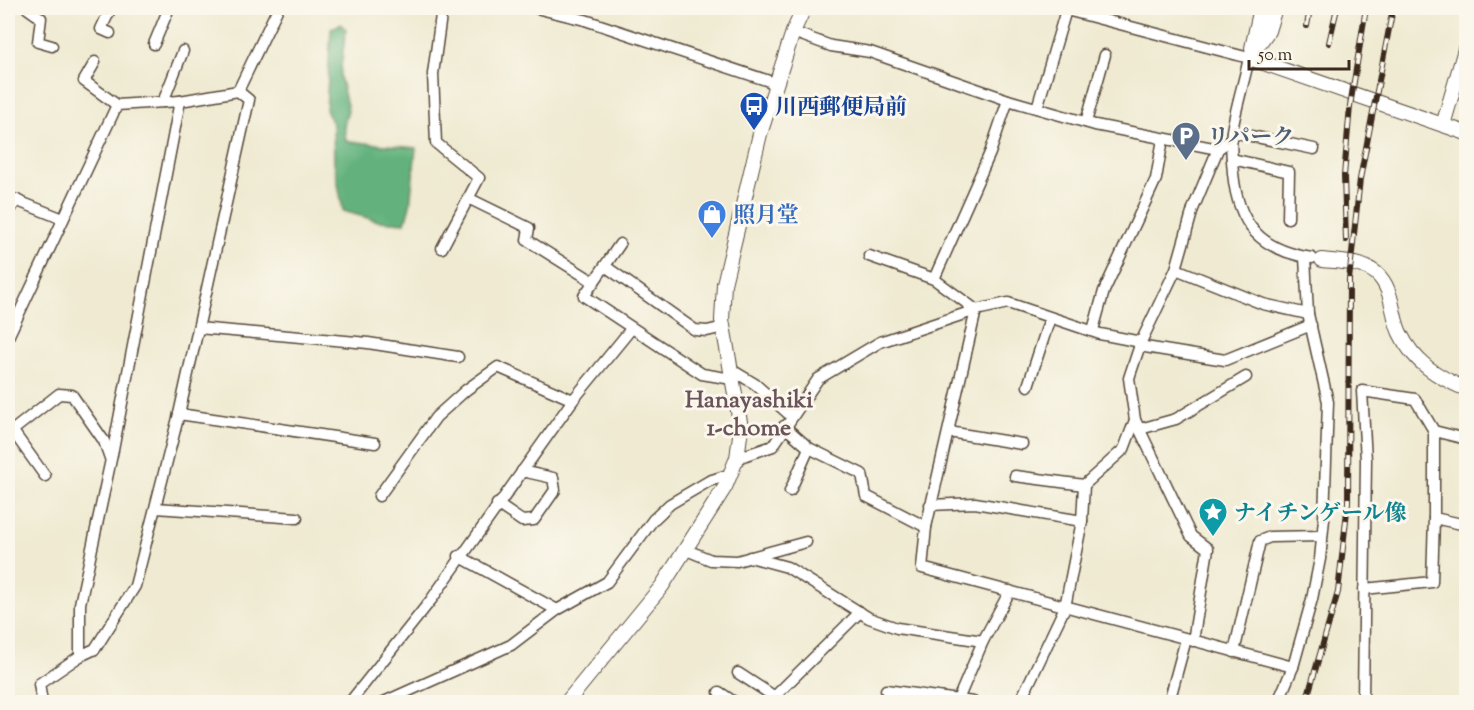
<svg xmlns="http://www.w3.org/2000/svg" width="1474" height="710" font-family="'Sorts Mill Goudy','Noto Serif JP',serif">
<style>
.forest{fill:#64b27d;stroke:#506e4e;stroke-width:1.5}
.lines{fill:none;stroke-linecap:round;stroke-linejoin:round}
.minor-casing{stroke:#564739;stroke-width:13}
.tertiary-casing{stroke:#564739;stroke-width:16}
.minor{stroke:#fff;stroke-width:10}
.tertiary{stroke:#fff;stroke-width:14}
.rail-casing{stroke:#3b2a1e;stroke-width:6}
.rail{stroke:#fbf7ec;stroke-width:4;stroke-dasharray:11;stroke-linecap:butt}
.labels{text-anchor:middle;stroke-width:6;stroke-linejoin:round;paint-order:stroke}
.transit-label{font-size:22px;font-weight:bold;fill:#164399;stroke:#fbf7ec;text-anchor:start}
.service-label{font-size:22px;font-weight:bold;fill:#4e5e75;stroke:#fbf7ec;text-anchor:start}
.shop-label{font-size:22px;font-weight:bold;fill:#366cbe;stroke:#fbf7ec;text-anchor:start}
.culture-label{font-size:22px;font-weight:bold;fill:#0d838f;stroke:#fbf7ec;text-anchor:start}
.neighbourhood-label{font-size:24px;font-weight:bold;fill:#6a545c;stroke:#fbf7ec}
</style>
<rect width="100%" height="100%" fill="#fbf7ec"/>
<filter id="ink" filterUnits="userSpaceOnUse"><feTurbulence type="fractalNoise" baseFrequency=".0167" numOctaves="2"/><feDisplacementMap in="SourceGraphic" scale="12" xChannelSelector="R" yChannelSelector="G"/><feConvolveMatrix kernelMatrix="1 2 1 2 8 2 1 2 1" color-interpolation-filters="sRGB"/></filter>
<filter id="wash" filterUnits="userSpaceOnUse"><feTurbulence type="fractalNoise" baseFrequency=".008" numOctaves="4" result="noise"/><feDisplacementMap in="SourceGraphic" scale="24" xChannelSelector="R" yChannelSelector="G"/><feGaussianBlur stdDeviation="1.35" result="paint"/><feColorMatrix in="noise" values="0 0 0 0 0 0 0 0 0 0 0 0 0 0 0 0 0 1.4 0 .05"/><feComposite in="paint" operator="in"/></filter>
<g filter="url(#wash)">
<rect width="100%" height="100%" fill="#efead1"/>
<path class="forest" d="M340,24L346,29L340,76L348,110L344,126L346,141L416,148L410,205L405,223L378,221L343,211L334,162L333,125L326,110L331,29Z"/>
</g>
<g filter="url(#ink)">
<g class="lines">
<g class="minor-casing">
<g id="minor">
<path d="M27,8L41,18L38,42L52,46"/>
<path d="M442,8L433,74L436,143L479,178L442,248"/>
<path d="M536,8L585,20L775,83"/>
<path d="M1059,8L1249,58C1244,82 1236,107 1232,131C1230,144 1232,159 1233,173C1238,225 1260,250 1312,258"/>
<path d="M793,32L831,46L870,52L1008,100L1095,125L1218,149"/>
<path d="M110,33L101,29L111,8"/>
<path d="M154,44L169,8"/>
<path d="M95,62L84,81L117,105"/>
<path d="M1008,100L990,153L934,279L976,310L926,527L922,568L1293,667"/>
<path d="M163,102L183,51"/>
<path d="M1037,108L1066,10"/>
<path d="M1086,122L1105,55"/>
<path d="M1232,132L1314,149"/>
<path d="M1232,159L1289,172L1288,218"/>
<path d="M8,197L63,219"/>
<path d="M468,198L529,228L527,240L594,282"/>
<path d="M8,212L17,200"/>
<path d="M620,244L584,296L702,374L732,379"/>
<path d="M869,256L934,279"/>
<path d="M605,266L695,330L707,331L724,327"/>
<path d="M1176,269L1263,304L1308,314"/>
<path d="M198,328L368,343L458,357"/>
<path d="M1093,330L1104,291L1156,179L1163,139"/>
<path d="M8,337L117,105L180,101"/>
<path d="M1139,346L1225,360L1311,325"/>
<path d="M730,369L755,384L791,416"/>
<path d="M1028,386L1050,318"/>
<path d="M179,414L375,443"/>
<path d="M1135,420L1191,536L1208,549L1193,641"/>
<path d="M784,426L809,448L862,474L866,496L926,527"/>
<path d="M1140,429L1176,419L1246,377"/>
<path d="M12,430L45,476"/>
<path d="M1434,431V518L1466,525"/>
<path d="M949,432L1022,444"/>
<path d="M8,434L59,394L72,395L104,441L110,458"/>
<path d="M737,458L773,446L818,379L880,342L976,310L1008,303L1100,334L1141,342"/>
<path d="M1015,476L1084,485"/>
<path d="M790,491L809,448"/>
<path d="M379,496L436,417L466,390L498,367L573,400"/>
<path d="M497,504L522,521L534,520L555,490L553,478L522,471"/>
<path d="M930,505L975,503L1082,521"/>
<path d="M156,508L297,518"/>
<path d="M684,549L711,560L737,561L806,542"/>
<path d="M459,556L557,610"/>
<path d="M750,557L787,567L869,618L897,628L983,641"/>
<path d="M1364,589L1432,582L1434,518"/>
<path d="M1234,652L1260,541L1270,537L1322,536"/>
<path d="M80,656L95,649L135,586L179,414L249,100L238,91"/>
<path d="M738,673L775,697"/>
<path d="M886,690L973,702"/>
<path d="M719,692L734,702"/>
<path d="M42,702L39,684L80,656V604L113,450L180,101L238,91L278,8"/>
<path d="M350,702L431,600L573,400L631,329"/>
<path d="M384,702L511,645L557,610L607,582L653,520L670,504L709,481L731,474"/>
<path d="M769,702L860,612"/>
<path d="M957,702L983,641L1010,591"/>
<path d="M1020,702L1065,607L1082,521L1084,485L1124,449L1135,420L1129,378L1141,342L1176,269L1193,209L1218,149L1232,139"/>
<path d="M1169,702L1186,639"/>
<path d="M1278,702L1293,667L1312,599L1320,559L1324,519L1328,402L1308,314L1305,257"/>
<path d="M1363,702L1366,460L1362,391L1415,399L1434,431L1466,439"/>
</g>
</g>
<g class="tertiary-casing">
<g id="tertiary">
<path d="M1252,48L1261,8"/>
<path d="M1249,58L1466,133"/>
<path d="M1249,58L1268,31L1275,8"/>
<path d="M1443,125L1466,46"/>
<path d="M1322,260C1340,262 1362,262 1376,273C1394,289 1391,314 1400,333C1414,363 1438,377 1466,389"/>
<path d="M567,702L662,586L725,487L737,458L741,428L722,320L724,284L760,134L793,32L804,8"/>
</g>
</g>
<use href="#minor" class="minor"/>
<use href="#tertiary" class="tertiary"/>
<g class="rail-casing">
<g id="rail">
<path d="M1307,26L1310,8"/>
<path d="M1329,43L1337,8"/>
<path d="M1346,240L1344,176L1350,106L1366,8"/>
<path d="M1306,702L1338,592L1348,502L1349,280L1360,179L1393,8"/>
</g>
</g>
<use href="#rail" class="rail"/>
</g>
</g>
<defs>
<g id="bus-pin" transform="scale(1.5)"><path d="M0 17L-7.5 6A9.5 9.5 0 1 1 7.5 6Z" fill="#1a4fb4" stroke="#fbf7ec"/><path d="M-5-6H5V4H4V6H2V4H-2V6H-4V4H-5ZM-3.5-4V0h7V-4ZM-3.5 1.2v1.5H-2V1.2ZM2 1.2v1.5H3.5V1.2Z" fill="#fff"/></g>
<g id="parking-pin" transform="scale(1.5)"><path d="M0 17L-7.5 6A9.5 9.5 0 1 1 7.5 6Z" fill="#5c6f8a" stroke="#fbf7ec"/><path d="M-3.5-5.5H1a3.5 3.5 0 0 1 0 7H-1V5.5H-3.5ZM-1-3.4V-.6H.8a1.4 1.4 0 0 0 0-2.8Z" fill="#fff"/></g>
<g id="shop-pin" transform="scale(1.5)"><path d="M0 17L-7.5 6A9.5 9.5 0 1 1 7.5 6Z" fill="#3f7fe0" stroke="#fbf7ec"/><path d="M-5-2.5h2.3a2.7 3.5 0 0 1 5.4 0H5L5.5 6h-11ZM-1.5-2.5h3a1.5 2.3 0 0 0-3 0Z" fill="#fff"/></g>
<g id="sight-pin" transform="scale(1.5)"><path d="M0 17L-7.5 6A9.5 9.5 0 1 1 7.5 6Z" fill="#0f9aa8" stroke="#fbf7ec"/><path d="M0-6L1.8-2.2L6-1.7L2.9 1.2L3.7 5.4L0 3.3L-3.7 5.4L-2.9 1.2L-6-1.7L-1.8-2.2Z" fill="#fff"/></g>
</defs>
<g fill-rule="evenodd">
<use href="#bus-pin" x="754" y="106"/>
<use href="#parking-pin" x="1186" y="136"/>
<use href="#shop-pin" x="712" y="214"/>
<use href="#sight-pin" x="1213" y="512"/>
</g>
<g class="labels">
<g class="transit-label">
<text x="775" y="114">川西郵便局前</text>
</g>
<g class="service-label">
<text x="1207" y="144">リパーク</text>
</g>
<g class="shop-label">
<text x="733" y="222">照月堂</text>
</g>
<g class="culture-label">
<text x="1234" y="520">ナイチンゲール像</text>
</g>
<g class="neighbourhood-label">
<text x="749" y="407">Hanayashiki<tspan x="749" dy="28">1-chome</tspan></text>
</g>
</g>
<rect width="1474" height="710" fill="none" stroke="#fbf7ec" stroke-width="30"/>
<path d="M1249 60v9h100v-9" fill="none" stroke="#3b2a1e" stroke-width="3"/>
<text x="1258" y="60" font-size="18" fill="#3b2a1e" stroke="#fbf7ec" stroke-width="4.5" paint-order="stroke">50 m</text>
</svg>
